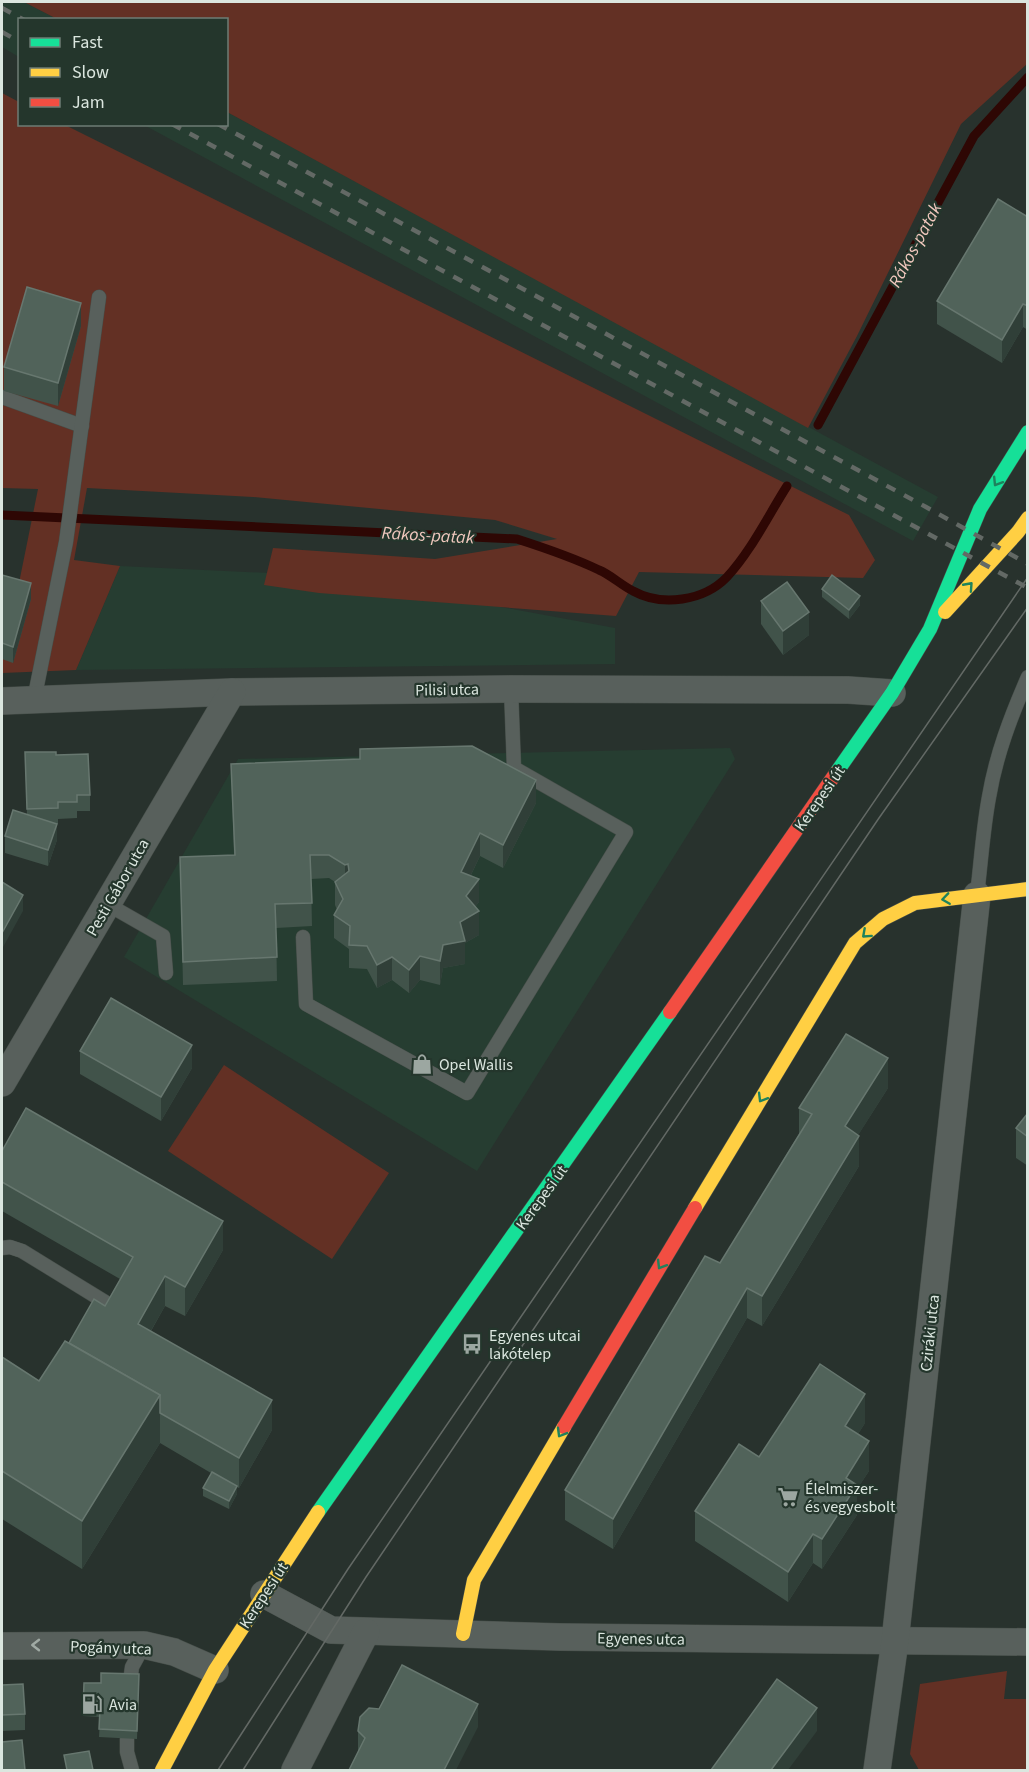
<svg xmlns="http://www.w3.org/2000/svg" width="1029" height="1772" font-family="'Source Sans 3',sans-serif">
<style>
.built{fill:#263d31}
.green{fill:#633024}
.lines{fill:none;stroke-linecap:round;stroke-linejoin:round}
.stream{stroke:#2e0704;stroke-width:9}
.lane-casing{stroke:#464e49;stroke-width:15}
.street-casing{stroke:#464e49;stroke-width:28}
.fast-casing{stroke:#464e49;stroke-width:15}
.slow-casing{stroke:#464e49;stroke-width:15}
.jam-casing{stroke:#464e49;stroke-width:15}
.lane{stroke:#58605c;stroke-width:14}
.street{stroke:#58605c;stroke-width:27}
.fast{stroke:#16e098;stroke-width:14}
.slow{stroke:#ffcf43;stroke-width:14}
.jam{stroke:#f24e42;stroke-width:14}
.tram{stroke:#636965;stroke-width:1.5}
.rail{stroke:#636965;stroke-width:4.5;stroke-dasharray:10 10;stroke-linecap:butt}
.wall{fill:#41534a}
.shaded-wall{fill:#303f38}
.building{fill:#51635a;stroke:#67776f;stroke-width:1.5}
.oneway{stroke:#1e825d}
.oneway2{stroke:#a0aaa4}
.labels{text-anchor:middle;stroke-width:4.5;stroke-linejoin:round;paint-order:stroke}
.street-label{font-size:16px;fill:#dbe6df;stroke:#24362c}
.poi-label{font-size:16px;fill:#dbe6df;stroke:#24362c;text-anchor:start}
.water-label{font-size:18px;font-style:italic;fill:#f1c8be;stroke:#24362c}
</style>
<rect width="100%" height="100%" fill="#28322d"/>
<g class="built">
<path d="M2,2H24L57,19L20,20L19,57L2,47Z"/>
<path d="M227,112L938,497L913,541L144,125L226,124Z"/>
<path d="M120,566L332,576L615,628V664L76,670Z"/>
<path d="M730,748L735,759L477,1171L124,957L238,759Z"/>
</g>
<g class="green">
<path d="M24,2H1027V64L961,124L857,336L808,428L227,112L226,20L57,19Z"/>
<path d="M2,93L19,102L20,124L65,125L849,515L875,560L863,578L639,572L616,616L319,593L264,585L273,548L435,559L557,539L495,520L253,497L87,488L74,560L120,566L76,670L2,673V590L18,588L38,489L2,488Z"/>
<path d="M224,1065L389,1173L332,1259L168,1151Z"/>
<path d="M1007,1671L1004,1699H1027V1770H919L910,1754L920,1684Z"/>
</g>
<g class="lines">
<g class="stream">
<path d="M818,425L974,136L1028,77"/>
<path d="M2,515L517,539C545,548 572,557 599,570C611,575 621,585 633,591C662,607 704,601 727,577C751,551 768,516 787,486"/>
</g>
<g class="lane-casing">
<g id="lane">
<path d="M2,397L82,426"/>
<path d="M34,700L66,542L99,297"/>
<path d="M977,895C981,862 983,829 989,797C996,755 1011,716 1028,677"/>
<path d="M107,904L163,936L166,973"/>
<path d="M303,937L306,1004L467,1093L626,832L514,768L511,689"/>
<path d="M2,1248L10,1247L22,1251L105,1302"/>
<path d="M130,1682L132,1667L144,1645"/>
<path d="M127,1739V1752L132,1770"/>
</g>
</g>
<g class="street-casing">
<g id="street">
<path d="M2,701L232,692L511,689L848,690L892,693"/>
<path d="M2,1083L232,692"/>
<path d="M264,1594L331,1630L560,1637L1028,1642"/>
<path d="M2,1646L144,1645L174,1652L215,1670"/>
<path d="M295,1770L366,1632"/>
<path d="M877,1770L895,1641L977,895"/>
</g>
</g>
<g class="fast-casing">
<g id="fast">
<path d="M836,773L892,693L930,629L980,509L1028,432"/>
<path d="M318,1512L670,1012"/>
</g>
</g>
<g class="slow-casing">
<g id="slow">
<path d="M945,612L1018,532L1028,518"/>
<path d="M695,1208L855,943L883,919L915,903L1028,889"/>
<path d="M463,1634L474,1580L564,1427"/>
<path d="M162,1770L215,1670L318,1512"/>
</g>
</g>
<g class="jam-casing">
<g id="jam">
<path d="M670,1012L836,773"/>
<path d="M564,1427L695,1208"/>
</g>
</g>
<use href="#lane" class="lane"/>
<use href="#street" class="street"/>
<use href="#fast" class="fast"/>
<use href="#slow" class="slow"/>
<use href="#jam" class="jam"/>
<g class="tram">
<path d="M218,1770L348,1569L1028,577"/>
<path d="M243,1770L366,1577L879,818L1028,607"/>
</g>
<g class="rail">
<path d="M2,8L24,20"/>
<path d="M2,32L20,42"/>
<path d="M172,124L1028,588"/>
<path d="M218,124L926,507L1028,564"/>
</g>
</g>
<g class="wall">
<path d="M1028,217V330L1023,327L1002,363L937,324V301Z"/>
<path d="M81,326L58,406L4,391V367Z"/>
<path d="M2,575L31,599L13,663L2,659Z"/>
<path d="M822,589L860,605L849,619L822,597Z"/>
<path d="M761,601L809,635L783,655L761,624Z"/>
<path d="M25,752L90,795V811H77V818L58,819V824H55L57,840L48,866L5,853V836L27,815Z"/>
<path d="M231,764L536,803L503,868L480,856L471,875L479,902L475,907L479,935L465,943V964L443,968L440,985L420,980L409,993L392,980L377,988L367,969L349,968V949L334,938V915L337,910L335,905V882L329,878L311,879L312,926L276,928L277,981L183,985L180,857L234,855Z"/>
<path d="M80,1051L192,1068L161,1121L80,1074Z"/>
<path d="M888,1088L858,1135L859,1166L762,1326L747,1318L613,1549L565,1520V1490L720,1263L799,1134V1108Z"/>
<path d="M1028,1113V1166L1016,1158V1128Z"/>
<path d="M2,1151L223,1250L185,1316L165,1306L151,1331L272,1430L239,1488L237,1487V1494L229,1509L203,1496V1488L211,1473L160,1443L82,1569L2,1519V1357L39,1381L69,1343L105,1306L120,1279L2,1211Z"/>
<path d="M865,1423L858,1434L869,1471L857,1489V1515L822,1569L813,1563L788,1602L695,1541V1511L759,1457Z"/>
<path d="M139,1682L137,1739L99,1737L100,1717L83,1716L84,1683Z"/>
<path d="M2,1685L25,1714V1730L2,1731Z"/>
<path d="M478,1727L358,1752V1731Z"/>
</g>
<g class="shaded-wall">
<path d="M81,303V326L58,406V383Z"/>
<path d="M1023,304V327L1002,363V340Z"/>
<path d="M31,583V599L13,663V647Z"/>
<path d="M860,596V605L849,619V610Z"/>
<path d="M809,612V635L783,655V631Z"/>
<path d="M536,780V803L503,868V845Z"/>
<path d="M57,824V840L48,866V850Z"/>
<path d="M480,833V856L461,895V872Z"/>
<path d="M348,864V888H345V865Z"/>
<path d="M479,879V902L466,918L479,911V935L465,943V964L443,968L440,985V961L443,945L460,922L466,896Z"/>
<path d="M23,895V911L2,949V933Z"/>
<path d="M420,956V980L409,993V970Z"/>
<path d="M392,957V980L377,988V965Z"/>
<path d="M192,1045V1068L161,1121V1097Z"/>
<path d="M888,1058V1088L845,1156V1126Z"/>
<path d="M859,1136V1166L762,1326V1296Z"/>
<path d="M223,1221V1250L185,1316V1287Z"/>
<path d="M165,1276V1306L138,1353V1324Z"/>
<path d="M747,1288V1318L613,1549V1519Z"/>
<path d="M865,1394V1423L845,1455V1426Z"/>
<path d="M160,1395V1443L82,1569V1521Z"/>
<path d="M272,1400V1430L239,1488V1458Z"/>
<path d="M869,1441V1471L857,1489V1515L822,1569V1539L846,1478Z"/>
<path d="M237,1486V1494L229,1509V1501Z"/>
<path d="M813,1534V1563L788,1602V1572Z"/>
<path d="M478,1704V1727L456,1770H444Z"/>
<path d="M817,1708V1731L788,1770H771Z"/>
</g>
<g class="building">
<path d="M998,199L1028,217V306L1023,304L1002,340L937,301Z"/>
<path d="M27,287L81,303L58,383L4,367Z"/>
<path d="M2,575L31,583L13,647L2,643Z"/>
<path d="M832,575L860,596L849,610L822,589Z"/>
<path d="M787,582L809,612L783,631L761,601Z"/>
<path d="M472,746L536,780L503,845L480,833L461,872L479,879L466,896L479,911L460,922L465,941L443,945L440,961L420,956L409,970L392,957L377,965L367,946L349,945L350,926L334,915L343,899L335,882L349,871L348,864L345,865L329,855H310L312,903L275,904L277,957L183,962L180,857L235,855L231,764L360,759V749Z"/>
<path d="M25,752H56V755L88,754L90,795H77V802H58V808L27,809Z"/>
<path d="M13,810L57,824L48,850L5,836Z"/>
<path d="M2,882L23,895L2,933Z"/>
<path d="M111,998L192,1045L161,1097L80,1051Z"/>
<path d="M846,1034L888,1058L845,1126L859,1136L762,1296L747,1288L613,1519L565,1490L705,1256L720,1263L812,1114L799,1108Z"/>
<path d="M26,1108L223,1221L185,1287L165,1276L138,1324L272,1400L239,1458L160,1413V1395L69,1343L94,1299L105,1306L133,1257L2,1182V1151Z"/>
<path d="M1028,1113V1137L1016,1128Z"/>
<path d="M65,1341L160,1395L82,1521L2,1471V1357L39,1381Z"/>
<path d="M820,1364L865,1394L845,1426L869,1441L846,1478L857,1485L822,1539L813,1534L788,1572L695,1511L739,1444L759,1457Z"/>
<path d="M212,1472L237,1486L229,1501L203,1488Z"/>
<path d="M402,1665L478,1704L444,1770H349L365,1738L358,1731L360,1717L369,1708L379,1709Z"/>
<path d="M101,1673L139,1674L137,1731L99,1729L100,1709L83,1708L84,1683H101Z"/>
<path d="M777,1679L817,1708L771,1770H711Z"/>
<path d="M23,1684L25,1714L2,1715V1685Z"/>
<path d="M22,1740L25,1770H2V1742Z"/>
<path d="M89,1751L93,1770H67L64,1755Z"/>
</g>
<defs><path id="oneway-chevron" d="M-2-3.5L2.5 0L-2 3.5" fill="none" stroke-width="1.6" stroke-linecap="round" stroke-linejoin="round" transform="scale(1.5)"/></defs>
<g class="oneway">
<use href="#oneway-chevron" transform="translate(997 482) rotate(122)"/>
<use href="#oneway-chevron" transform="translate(969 586) rotate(-48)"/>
<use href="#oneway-chevron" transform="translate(946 899) rotate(172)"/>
<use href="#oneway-chevron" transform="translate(866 934) rotate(138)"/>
<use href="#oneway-chevron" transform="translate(762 1098) rotate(121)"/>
<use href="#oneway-chevron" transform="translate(661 1265) rotate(121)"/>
<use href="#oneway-chevron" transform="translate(561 1433) rotate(120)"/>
</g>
<use class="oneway2" href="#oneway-chevron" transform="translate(36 1645) rotate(180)"/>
<defs>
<g id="shop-bare" transform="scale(1.62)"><path d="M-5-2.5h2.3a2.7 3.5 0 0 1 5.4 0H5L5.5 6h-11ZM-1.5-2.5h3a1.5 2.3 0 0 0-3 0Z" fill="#9ca7a1" stroke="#24362c" stroke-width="2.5" paint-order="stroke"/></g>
<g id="bus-bare" transform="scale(1.62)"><path d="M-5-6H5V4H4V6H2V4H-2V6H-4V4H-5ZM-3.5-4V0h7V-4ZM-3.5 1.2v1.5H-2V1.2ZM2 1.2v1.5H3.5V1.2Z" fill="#9ca7a1" stroke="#24362c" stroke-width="2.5" paint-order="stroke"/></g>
<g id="supermarket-bare" transform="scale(1.62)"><path d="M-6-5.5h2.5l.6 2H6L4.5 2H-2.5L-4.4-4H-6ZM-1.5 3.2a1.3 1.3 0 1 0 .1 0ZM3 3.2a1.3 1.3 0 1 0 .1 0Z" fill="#9ca7a1" stroke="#24362c" stroke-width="2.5" paint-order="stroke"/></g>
<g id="fuel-bare" transform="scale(1.62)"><path d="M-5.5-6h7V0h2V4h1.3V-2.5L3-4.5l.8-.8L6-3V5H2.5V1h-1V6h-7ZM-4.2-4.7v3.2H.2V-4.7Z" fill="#9ca7a1" stroke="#24362c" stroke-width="2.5" paint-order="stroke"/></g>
</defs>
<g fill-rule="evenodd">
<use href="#shop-bare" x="422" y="1064"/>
<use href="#bus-bare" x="472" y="1344"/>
<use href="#supermarket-bare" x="788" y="1497"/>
<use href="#fuel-bare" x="92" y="1704"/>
</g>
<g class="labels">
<g class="street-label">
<text transform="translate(447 689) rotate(-1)" y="6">Pilisi utca</text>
<text transform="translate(819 798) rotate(-55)" y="6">Kerepesi út</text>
<text transform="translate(117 887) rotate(-60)" y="6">Pesti Gábor utca</text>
<text transform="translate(541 1197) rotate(-54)" y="6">Kerepesi út</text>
<text transform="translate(929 1333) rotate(-84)" y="6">Cziráki utca</text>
<text transform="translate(263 1595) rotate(-57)" y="6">Kerepesi út</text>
<text transform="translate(641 1638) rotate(1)" y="6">Egyenes utca</text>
<text transform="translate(111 1647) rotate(2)" y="6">Pogány utca</text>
</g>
<g class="poi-label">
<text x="439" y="1070">Opel Wallis</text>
<text x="489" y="1341">Egyenes utcai<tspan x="489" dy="18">lakótelep</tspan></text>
<text x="805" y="1494">Élelmiszer-<tspan x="805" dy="18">és vegyesbolt</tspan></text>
<text x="109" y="1710">Avia</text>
</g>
<g class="water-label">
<text transform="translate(915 245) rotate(-62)" y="6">Rákos-patak</text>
<text transform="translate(428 535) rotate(3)" y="6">Rákos-patak</text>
</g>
</g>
<rect width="1029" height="1772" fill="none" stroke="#dbe6df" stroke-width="6"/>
<rect x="18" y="18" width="210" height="108" fill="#24362c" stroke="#6d7c74" stroke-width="1.5"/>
<rect x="30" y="38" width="30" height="9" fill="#16e098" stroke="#6d7c74" stroke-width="1.5"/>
<text x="72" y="48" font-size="18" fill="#dbe6df">Fast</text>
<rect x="30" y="68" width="30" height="9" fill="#ffcf43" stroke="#6d7c74" stroke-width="1.5"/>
<text x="72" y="78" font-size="18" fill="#dbe6df">Slow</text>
<rect x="30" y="98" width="30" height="9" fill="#f24e42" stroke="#6d7c74" stroke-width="1.5"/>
<text x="72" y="108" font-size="18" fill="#dbe6df">Jam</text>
</svg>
